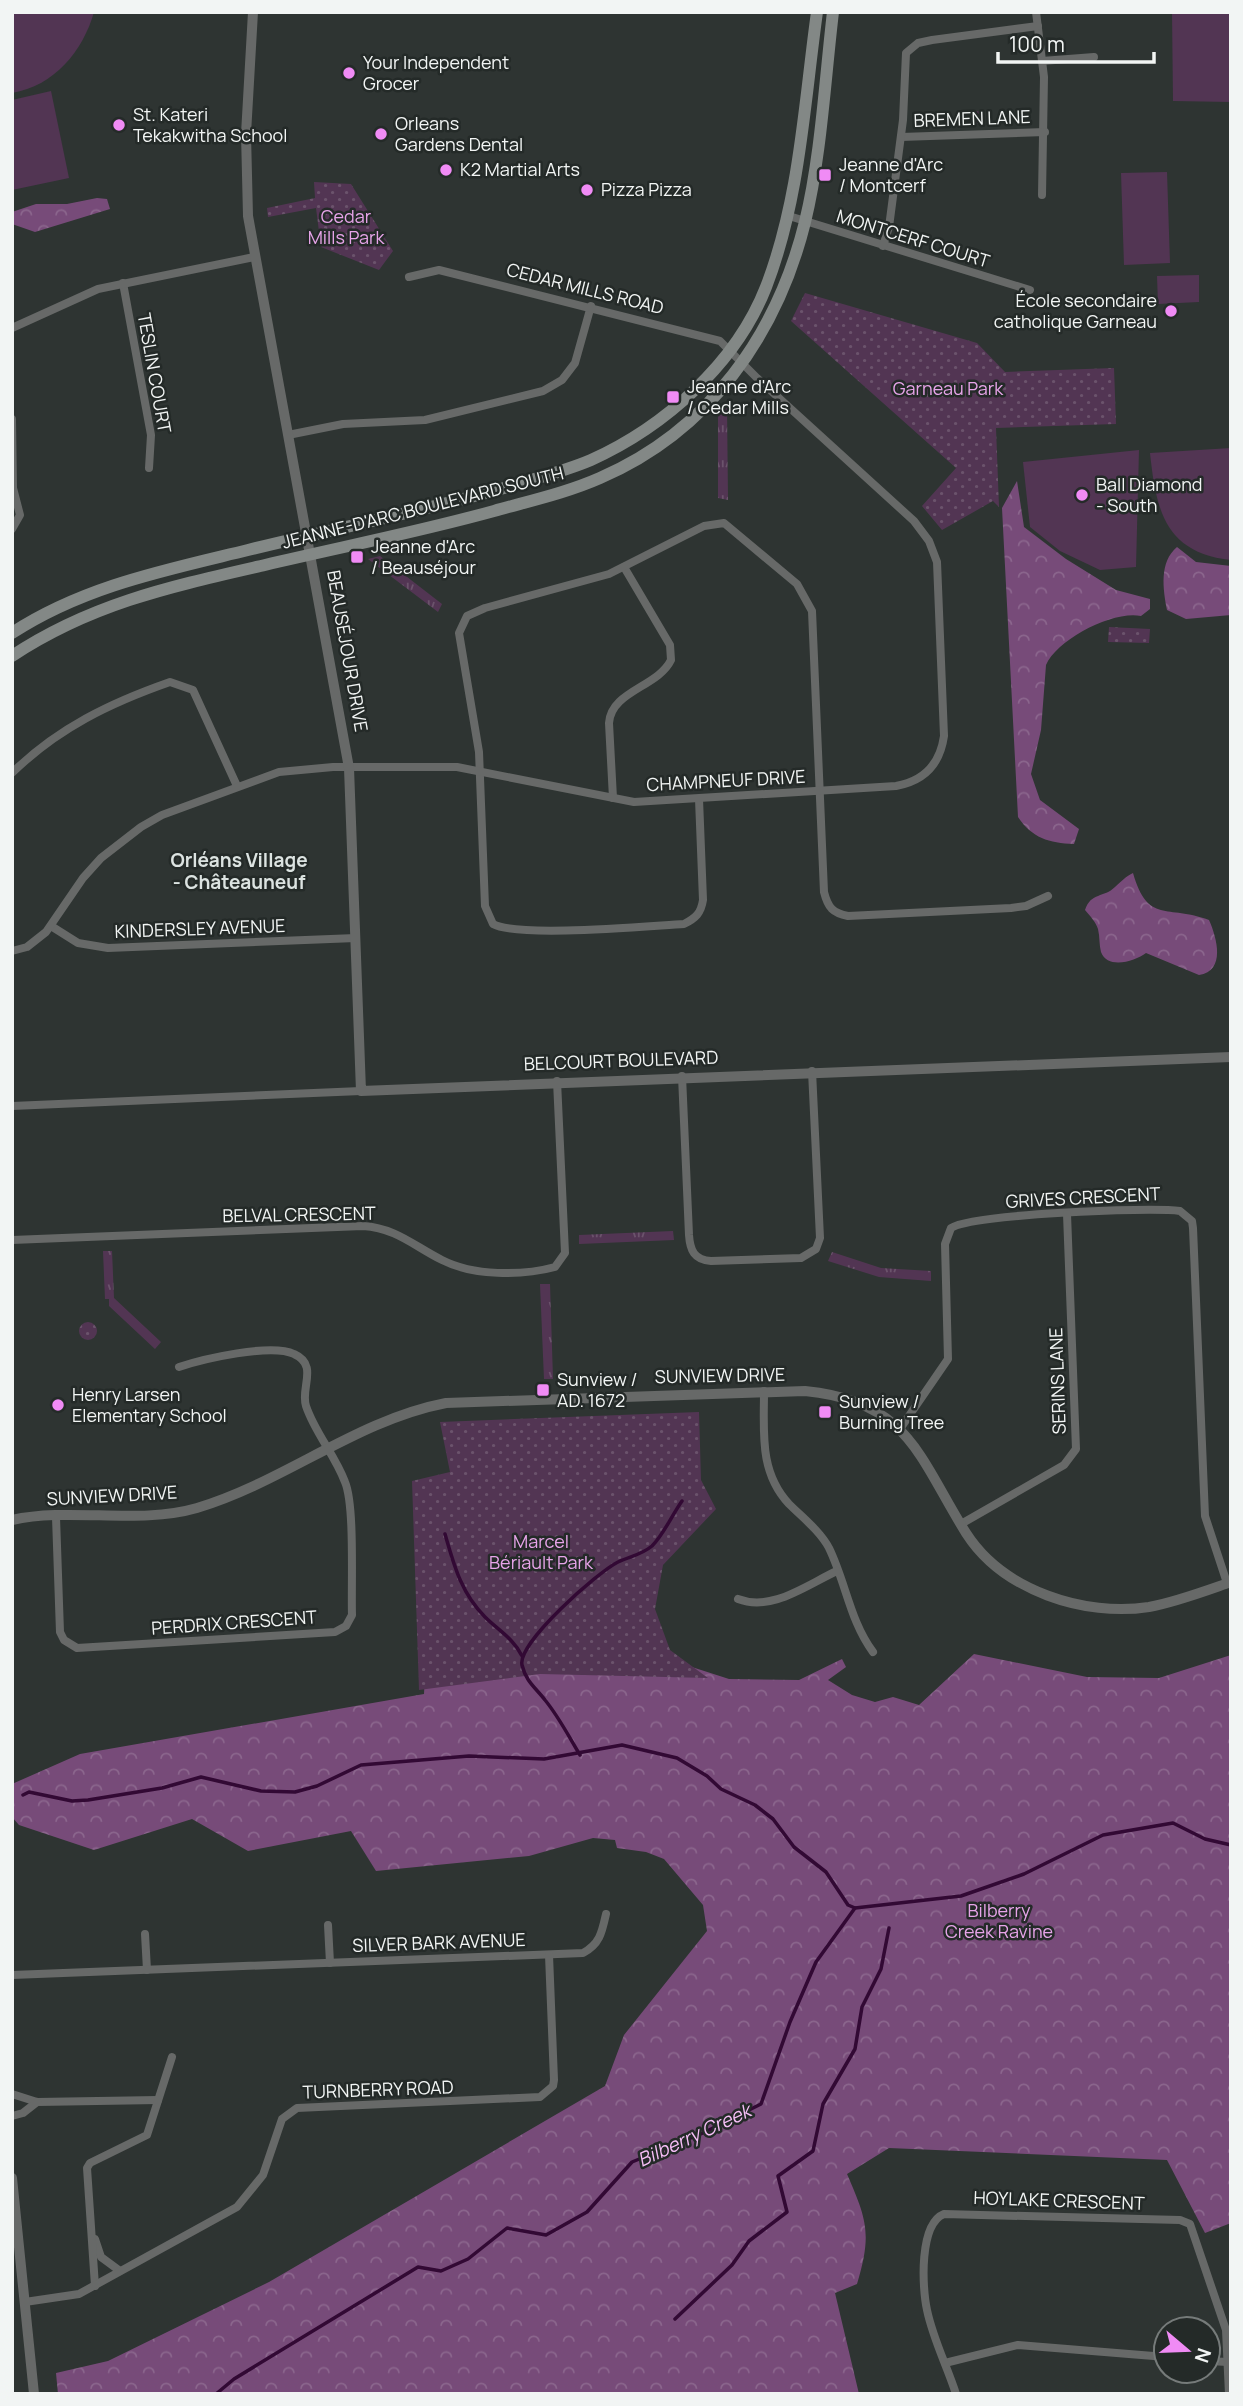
<svg xmlns="http://www.w3.org/2000/svg" width="1243" height="2406" font-family="Manrope,sans-serif">
<style>
.grass{fill:url(#grass-tufts)}
.forest{fill:url(#forest-crowns)}
.park{fill:url(#park-dots)}
.pitch{fill:#523553}
.lines{fill:none;stroke-linecap:round;stroke-linejoin:round}
.stream{stroke:#320934;stroke-width:3.5}
.minor{stroke:#676968;stroke-width:8}
.tertiary{stroke:#676968;stroke-width:10}
.secondary{stroke:#838886;stroke-width:12}
.poi-dot{fill:#f08bf5;stroke:#242a28;stroke-width:2.5}
.labels{text-anchor:middle;stroke-width:5;stroke-linejoin:round;paint-order:stroke}
.poi-label{font-size:18px;fill:#f2f5f4;stroke:#242a28;text-anchor:start}
.street-label{font-size:18px;fill:#f2f5f4;stroke:#242a28}
.park-label{font-size:18px;fill:#e7a4e9;stroke:#242a28}
.neighbourhood-label{font-size:19px;font-weight:bold;fill:#dce3e1;stroke:#242a28}
.water-label{font-size:19px;font-style:italic;fill:#f6bff7;stroke:#242a28}
</style>
<defs>
<pattern id="grass-tufts" width="24" height="20" patternUnits="userSpaceOnUse" patternTransform="scale(1.75)"><rect width="24" height="20" fill="#523553"/><path d="M3 7l-1-3M5 7V3M7 7l1-3M15 17l-1-3M17 17v-4M19 17l1-3" fill="none" stroke="#6b536c"/></pattern>
<pattern id="forest-crowns" width="20" height="18" patternUnits="userSpaceOnUse" patternTransform="scale(1.75)"><rect width="20" height="18" fill="#774b79"/><path d="M2 6a3 3 0 1 1 6 0M12 15a3 3 0 1 1 6 0" fill="none" stroke="#8b668d"/></pattern>
<pattern id="park-dots" width="8" height="8" patternUnits="userSpaceOnUse" patternTransform="scale(1.75)"><rect width="8" height="8" fill="#523553"/><path d="M2 2h.1M6 6h.1" fill="none" stroke="#6b536c" stroke-width="1.8" stroke-linecap="round"/></pattern>
</defs>
<rect width="100%" height="100%" fill="#2e3432"/>
<g class="grass">
<path d="M727,407L728,500L718,498V417Z"/>
<path d="M380,556L442,604L438,612L368,559Z"/>
<path d="M673,1231L674,1240L579,1244V1235Z"/>
<path d="M103,1251H112L114,1298L161,1342L155,1349L109,1306V1299H105Z"/>
<path d="M832,1252L881,1268L931,1271V1281L879,1277L828,1261Z"/>
<path d="M540,1284H550L553,1379H544Z"/>
</g>
<g class="forest">
<path d="M97,198L107,199L110,209L35,232L12,224V212L36,204H67Z"/>
<path d="M1017,481L1024,527L1066,559L1116,590L1150,599V609L1141,616C1114,610 1057,639 1046,665L1041,730L1031,774L1040,800L1079,829L1074,844C1049,843 1032,838 1018,817L1002,508Z"/>
<path d="M1177,547L1196,562L1231,566V615L1186,619L1167,610C1163,589 1159,562 1177,547Z"/>
<path d="M1133,873C1148,925 1167,904 1209,920C1217,938 1226,971 1199,975L1146,953C1135,961 1108,970 1101,952C1099,945 1100,937 1098,929C1096,922 1090,916 1085,910C1091,892 1104,898 1115,887C1122,881 1125,877 1133,873Z"/>
<path d="M431,1555L650,1573L618,1649L667,1659L729,1679L799,1680L842,1659L846,1667L828,1680L852,1695L875,1702L893,1697L919,1705L974,1654L1087,1677L1159,1678L1231,1655V2223L1205,2233L1167,2160L889,2148L847,2174C867,2220 872,2234 857,2284L835,2293L859,2394H58L56,2373L108,2361L269,2282L605,2086L624,2035L707,1931L703,1905L664,1859L646,1852L617,1848L615,1840L593,1838L529,1856L376,1871L351,1831L248,1851L192,1819L94,1850L19,1825L12,1817V1784L80,1754L424,1694Z"/>
</g>
<g class="park">
<path d="M983,111L984,123L964,124L963,112Z"/>
<path d="M314,182L351,184L393,251L379,270L321,247L316,208L268,217L267,208L315,198Z"/>
<path d="M805,293L977,343L1005,372L1114,368L1116,424L996,428L999,507L993,501L942,530L922,506L956,468L791,321Z"/>
<path d="M1109,627L1150,629L1149,643L1108,642Z"/>
<circle cx="88" cy="1331" r="9"/>
<path d="M699,1412L701,1480L716,1509L663,1565L655,1609L670,1650L708,1678L540,1674L419,1690L412,1481L450,1472L440,1422Z"/>
</g>
<g class="pitch">
<path d="M12,12H94C83,51 54,86 12,93Z"/>
<path d="M1172,12H1231V102L1173,101Z"/>
<path d="M51,91L69,178L12,190V100Z"/>
<path d="M1167,172L1170,263L1124,265L1121,173Z"/>
<path d="M1199,275V302L1158,304L1157,276Z"/>
<path d="M1231,448V560C1165,553 1156,510 1150,453Z"/>
<path d="M1139,450L1136,567L1100,570L1060,551L1030,527L1023,462Z"/>
</g>
<g class="lines">
<g class="stream">
<path d="M445,1534C454,1565 461,1593 485,1617C498,1630 514,1639 522,1656"/>
<path d="M580,1755C569,1737 559,1717 545,1700C536,1688 526,1682 522,1665C517,1643 598,1572 618,1562C631,1556 641,1555 652,1546C664,1534 672,1515 682,1501"/>
<path d="M23,1795L29,1792L72,1801L88,1800L162,1788L201,1777L261,1791L295,1792L317,1786L361,1765L469,1756L544,1759L622,1745L677,1758L707,1776L721,1789L755,1805L773,1819L794,1847L826,1872L848,1905L855,1908"/>
<path d="M675,2319L732,2265L749,2241L787,2212L778,2176L813,2151L823,2104L855,2049L862,2007L881,1969L889,1928"/>
<path d="M216,2394L234,2379L418,2267L441,2271L468,2259L507,2228L546,2235L587,2212L632,2162L703,2133L761,2104L790,2022L816,1962L855,1908L961,1896L1024,1874L1103,1835L1173,1823L1205,1839L1231,1845"/>
</g>
<g class="minor">
<path d="M1036,12L1044,77L1042,195"/>
<path d="M1042,61L1094,57"/>
<path d="M901,137L1045,132"/>
<path d="M789,216L1030,290"/>
<path d="M883,246L889,227L903,120L906,53L918,43L932,40L1038,26"/>
<path d="M123,283L151,435L149,468"/>
<path d="M12,328L98,289L254,257"/>
<path d="M12,419L13,488L20,515L12,529"/>
<path d="M288,435L343,424L425,420L543,391L562,380L575,363L591,306"/>
<path d="M12,773C58,728 110,703 170,682L193,690L237,786"/>
<path d="M613,798L609,723C611,691 658,687 671,660L670,645L624,567"/>
<path d="M699,799L703,900C701,913 696,918 684,924C648,926 518,938 493,924L485,906L479,752L459,633L467,616L485,608L609,574L704,526L724,523L797,584L812,611L824,892C828,908 833,913 848,916L1011,908L1026,906L1048,896"/>
<path d="M51,926L78,943L108,948L356,938"/>
<path d="M12,951L27,947L46,932L83,878L101,858L141,827L162,815L279,772L333,767H457L634,802L896,786C924,781 940,764 944,736L937,562L929,541L914,521L757,378L720,341L439,270L409,277"/>
<path d="M682,1076L689,1235C690,1250 694,1260 711,1261L801,1258L816,1249L820,1238L812,1071"/>
<path d="M12,1106L361,1091"/>
<path d="M12,1240L363,1226C396,1228 414,1246 442,1260C473,1276 522,1276 555,1267L565,1253L557,1081"/>
<path d="M764,1391C764,1432 759,1472 789,1504C802,1517 820,1531 829,1548C846,1583 850,1621 873,1652"/>
<path d="M900,1429L948,1359L945,1244L951,1228C972,1214 1149,1207 1180,1211L1192,1221L1193,1228L1205,1516L1227,1583"/>
<path d="M56,1517L60,1632L64,1640L77,1648L335,1632L346,1626L352,1615C351,1585 355,1506 345,1482C335,1455 315,1433 306,1406C300,1388 319,1365 294,1354C271,1343 203,1359 179,1367"/>
<path d="M961,1524L1064,1465L1076,1449L1067,1214"/>
<path d="M738,1599C772,1612 806,1585 837,1571"/>
<path d="M328,1925L330,1963"/>
<path d="M145,1934L147,1970"/>
<path d="M12,1975L583,1953C600,1944 602,1932 606,1914"/>
<path d="M12,2094L37,2102L158,2100"/>
<path d="M12,2116L23,2113L37,2102"/>
<path d="M95,2239L101,2257L120,2271"/>
<path d="M95,2286L87,2168L90,2163L147,2135L172,2057"/>
<path d="M25,2302L79,2294L237,2207L263,2175L282,2119L297,2108L540,2097L553,2086L554,2080L549,1955"/>
<path d="M1208,2361L1228,2362"/>
<path d="M945,2363L1018,2345L1166,2357"/>
<path d="M956,2394C947,2366 933,2339 927,2310C922,2287 919,2224 944,2214L1180,2220L1190,2224L1226,2330L1229,2394"/>
</g>
<g class="tertiary">
<path d="M253,12L246,134L248,216L349,768L361,1091L1231,1057"/>
<path d="M12,1520C72,1507 138,1525 197,1508C284,1482 357,1420 446,1403L805,1391C909,1401 919,1458 966,1533C1003,1591 1085,1617 1149,1607C1176,1602 1205,1591 1231,1582"/>
<path d="M12,2178L34,2394"/>
</g>
<g class="secondary">
<path d="M12,633C84,586 166,570 248,550C333,529 419,512 504,488C533,479 563,472 591,460C664,427 736,364 766,287C800,199 804,105 817,12"/>
<path d="M12,656C92,603 173,586 265,565C341,547 418,532 494,511C529,501 566,493 600,478C709,431 777,335 805,222C821,157 825,79 833,12"/>
</g>
</g>
<g class="poi-dot">
<circle cx="349" cy="73" r="7"/>
<circle cx="119" cy="125" r="7"/>
<circle cx="381" cy="134" r="7"/>
<circle cx="446" cy="170" r="7"/>
<rect x="818" y="168" width="14" height="14" rx="3.5"/>
<circle cx="587" cy="190" r="7"/>
<circle cx="1171" cy="311" r="7"/>
<rect x="666" y="390" width="14" height="14" rx="3.5"/>
<circle cx="1082" cy="495" r="7"/>
<rect x="350" y="550" width="14" height="14" rx="3.5"/>
<rect x="536" y="1383" width="14" height="14" rx="3.5"/>
<circle cx="58" cy="1405" r="7"/>
<rect x="818" y="1405" width="14" height="14" rx="3.5"/>
</g>
<g class="labels">
<g class="poi-label">
<text x="363" y="69">Your Independent<tspan x="363" dy="21">Grocer</tspan></text>
<text x="133" y="121">St. Kateri<tspan x="133" dy="21">Tekakwitha School</tspan></text>
<text x="395" y="130">Orleans<tspan x="395" dy="21">Gardens Dental</tspan></text>
<text x="839" y="171">Jeanne d'Arc<tspan x="839" dy="21">/ Montcerf</tspan></text>
<text x="460" y="176">K2 Martial Arts</text>
<text x="601" y="196">Pizza Pizza</text>
<text x="1157" y="307" text-anchor="end">École secondaire<tspan x="1157" dy="21">catholique Garneau</tspan></text>
<text x="687" y="393">Jeanne d'Arc<tspan x="687" dy="21">/ Cedar Mills</tspan></text>
<text x="1096" y="491">Ball Diamond<tspan x="1096" dy="21">- South</tspan></text>
<text x="371" y="553">Jeanne d'Arc<tspan x="371" dy="21">/ Beauséjour</tspan></text>
<text x="557" y="1386">Sunview /<tspan x="557" dy="21">AD. 1672</tspan></text>
<text x="72" y="1401">Henry Larsen<tspan x="72" dy="21">Elementary School</tspan></text>
<text x="839" y="1408">Sunview /<tspan x="839" dy="21">Burning Tree</tspan></text>
</g>
<g class="street-label">
<text transform="translate(972 119) rotate(-2)" y="6">BREMEN LANE</text>
<text transform="translate(913 239) rotate(17)" y="6">MONTCERF COURT</text>
<text transform="translate(585 289) rotate(14)" y="6">CEDAR MILLS ROAD</text>
<text transform="translate(154 373) rotate(80)" y="6">TESLIN COURT</text>
<text transform="translate(423 508) rotate(-14)" y="6">JEANNE-D'ARC BOULEVARD SOUTH</text>
<text transform="translate(347 651) rotate(80)" y="6">BEAUSÉJOUR DRIVE</text>
<text transform="translate(726 781) rotate(-3)" y="6">CHAMPNEUF DRIVE</text>
<text transform="translate(200 929) rotate(-2)" y="6">KINDERSLEY AVENUE</text>
<text transform="translate(621 1061) rotate(-2)" y="6">BELCOURT BOULEVARD</text>
<text transform="translate(1083 1198) rotate(-3)" y="6">GRIVES CRESCENT</text>
<text transform="translate(299 1215) rotate(-1)" y="6">BELVAL CRESCENT</text>
<text transform="translate(720 1376) rotate(-1)" y="6">SUNVIEW DRIVE</text>
<text transform="translate(1058 1381) rotate(-92)" y="6">SERINS LANE</text>
<text transform="translate(112 1496) rotate(-3)" y="6">SUNVIEW DRIVE</text>
<text transform="translate(234 1623) rotate(-4)" y="6">PERDRIX CRESCENT</text>
<text transform="translate(439 1943) rotate(-2)" y="6">SILVER BARK AVENUE</text>
<text transform="translate(378 2090) rotate(-2)" y="6">TURNBERRY ROAD</text>
<text transform="translate(1059 2201) rotate(2)" y="6">HOYLAKE CRESCENT</text>
</g>
<g class="park-label">
<text x="346" y="223">Cedar<tspan x="346" dy="21">Mills Park</tspan></text>
<text x="948" y="395">Garneau Park</text>
<text x="541" y="1548">Marcel<tspan x="541" dy="21">Bériault Park</tspan></text>
<text x="999" y="1917">Bilberry<tspan x="999" dy="21">Creek Ravine</tspan></text>
</g>
<g class="neighbourhood-label">
<text x="239" y="867">Orléans Village<tspan x="239" dy="22">- Châteauneuf</tspan></text>
</g>
<g class="water-label">
<text transform="translate(694 2135) rotate(-25)" y="7">Bilberry Creek</text>
</g>
</g>
<rect width="1243" height="2406" fill="none" stroke="#f2f5f4" stroke-width="28"/>
<g transform="translate(1187 2350) rotate(109)"><circle r="33" fill="#242a28" stroke="#767b7a" stroke-width="2"/>
<path d="M0-5L12 26L0 18L-12 26Z" fill="#f08bf5"/>
<text y="-10" font-size="19" font-weight="bold" text-anchor="middle" fill="#f2f5f4">N</text>
</g>
<path d="M998 52v10h156v-10" fill="none" stroke="#f2f5f4" stroke-width="3.5"/>
<text x="1009" y="52" font-size="21" fill="#f2f5f4" stroke="#242a28" stroke-width="5" paint-order="stroke">100 m</text>
</svg>
